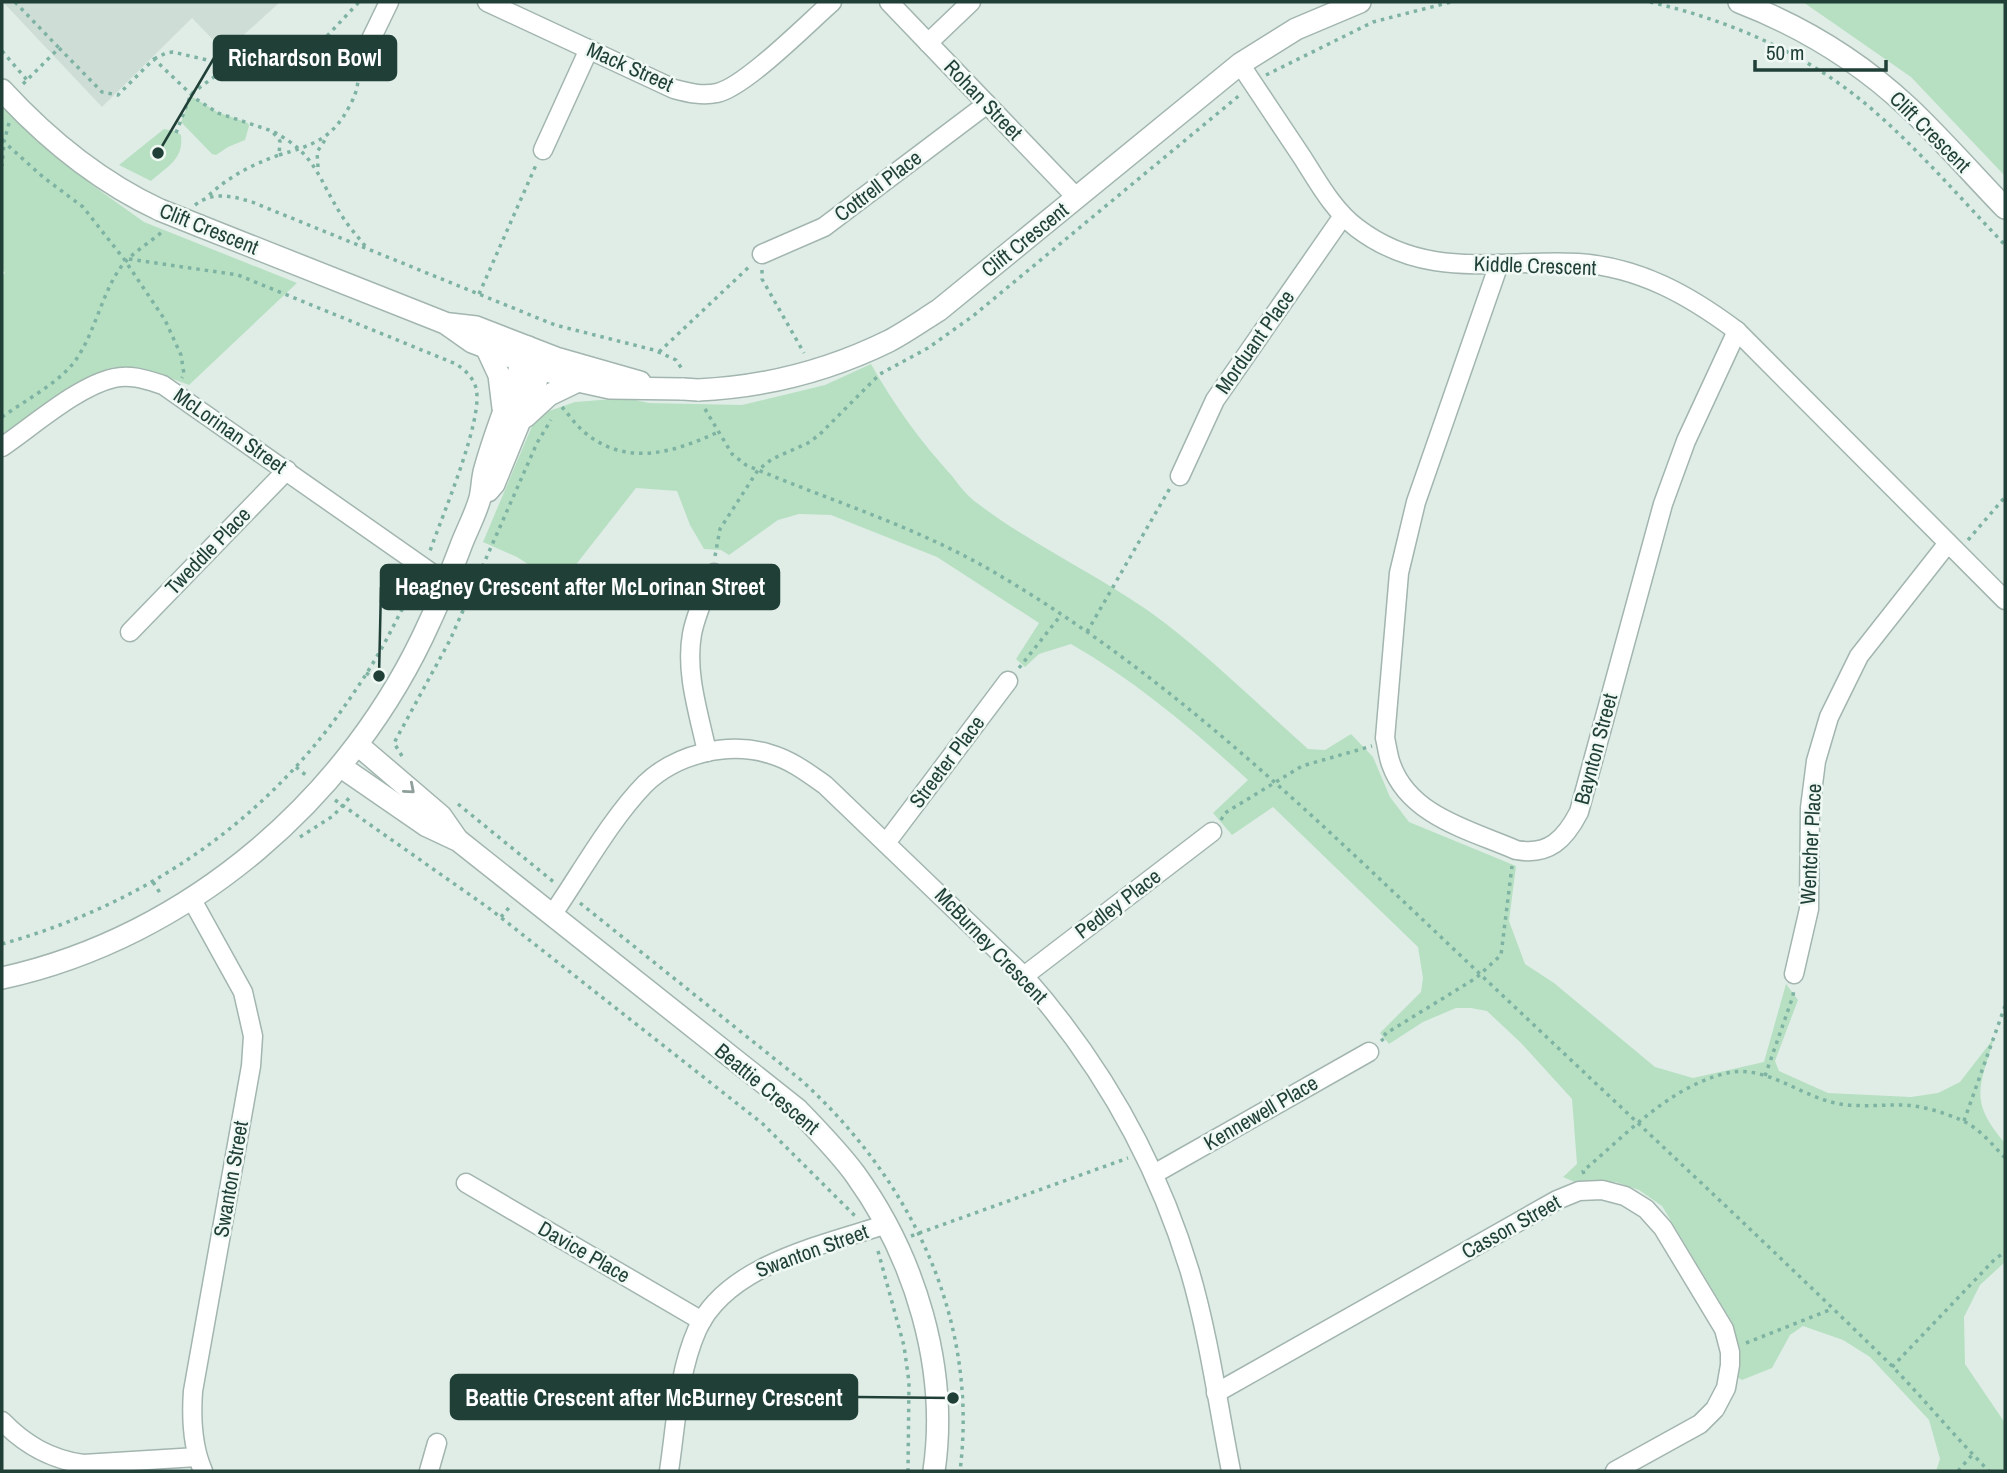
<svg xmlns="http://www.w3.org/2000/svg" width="2007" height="1473" font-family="'Archivo Narrow',sans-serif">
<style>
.built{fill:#ceddd6}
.green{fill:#b7e0c2}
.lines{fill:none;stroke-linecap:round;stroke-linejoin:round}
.minor-casing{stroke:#a2b5af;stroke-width:21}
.tertiary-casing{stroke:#a2b5af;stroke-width:24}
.path{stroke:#7eb3a3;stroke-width:3.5;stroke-dasharray:3.5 5;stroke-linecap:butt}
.minor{stroke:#fff;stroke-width:18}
.tertiary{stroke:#fff;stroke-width:21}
.tertiary-bridge-casing{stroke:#a2b5af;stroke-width:24;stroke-linecap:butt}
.tertiary-bridge{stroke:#fff;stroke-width:21}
.oneway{stroke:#8f9f9b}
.labels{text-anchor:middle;stroke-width:5;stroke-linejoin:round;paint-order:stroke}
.street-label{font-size:21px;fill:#1f3f37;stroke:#f1f9f5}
.leader{fill:none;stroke:#1f3f37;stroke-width:2.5}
.callout-dot{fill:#1f3f37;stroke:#f1f9f5;stroke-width:2.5}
.callout{fill:#1f3f37;stroke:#1f3f37;stroke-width:2.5}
.callout-label{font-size:23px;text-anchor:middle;font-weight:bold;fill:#fff}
</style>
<rect width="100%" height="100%" fill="#e0ede7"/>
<path class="built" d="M3,2H280L225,52L192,18L102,107Z"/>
<g class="green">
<path d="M1803,2H2005V176L1911,77Z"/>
<path d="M191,96L217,112L248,123L249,126L245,140L228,147L216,155L212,154L181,122Z"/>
<path d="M2,104L92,185L144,222L297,283L189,385C165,376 143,366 116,367C94,368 23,422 2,437V276L5,273L2,269Z"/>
<path d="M164,129L175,131L181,135C184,159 168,166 151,181L119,165Z"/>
<path d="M871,364C894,405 921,442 952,476C959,485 967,496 977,503C1036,548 1106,578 1165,623C1215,662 1261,707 1308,749L1325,750L1351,734L1373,757L1390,797L1409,822L1516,866L1509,921L1525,964L1554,983L1655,1067L1693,1078L1764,1062L1786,984L1798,1000L1775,1061L1779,1071L1828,1093L1911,1097L1938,1093L1960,1082L1994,1038C1980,1087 1968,1100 2005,1143V1262L1980,1285L1964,1317L1965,1364L2005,1423V1471H1936L1940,1459L1929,1420L1870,1357L1843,1340L1803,1326L1790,1335L1772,1368L1742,1380L1737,1377V1341L1732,1322L1662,1206L1639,1190L1616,1182L1577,1183L1563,1177L1577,1164L1572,1099L1521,1043L1487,1011L1471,1008H1456L1423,1022L1389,1044L1380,1033L1421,992L1423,978L1418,947L1273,807L1232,835L1213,813L1248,780C1192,729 1137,682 1071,644L1039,654L1025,667L1016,659L1039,623L937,557L831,515L799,514L778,520L729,555L721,550L704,549L690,525L677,491L636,488L560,585L517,557L483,542L535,419L549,411L575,402L626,398L649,403L742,405L825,385Z"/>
</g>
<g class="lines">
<g class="minor-casing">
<g id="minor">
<path d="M487,2L674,89C689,93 702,96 717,93C745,87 808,23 832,2"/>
<path d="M889,2L1077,198"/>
<path d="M928,43L971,2"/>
<path d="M359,64L389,2"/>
<path d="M1240,64C1261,95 1281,126 1302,157C1318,182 1333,210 1357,228C1427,281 1497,259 1578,263C1639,267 1689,295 1737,331L2005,600"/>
<path d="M543,150L589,49"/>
<path d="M762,254L824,227L987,104"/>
<path d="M1499,264L1416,502L1399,573L1385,738C1387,746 1388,756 1391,764C1409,816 1470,830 1516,850C1549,856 1565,839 1579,812L1663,504L1686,441L1737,331"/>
<path d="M2,447C33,426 78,386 114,378C131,374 147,380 163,385L446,583"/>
<path d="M1180,476L1215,400L1343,216"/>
<path d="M130,632L287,470"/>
<path d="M707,752C699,714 685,673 692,634C696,613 706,592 714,573"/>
<path d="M886,843L1008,681"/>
<path d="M191,898L243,992L253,1036L251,1066L193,1391C191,1419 192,1446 203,1471"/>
<path d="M552,915C581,873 610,820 645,784C676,754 728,741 770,754C791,760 808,773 825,785L1024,976C1100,1062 1157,1162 1190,1272C1209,1337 1218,1405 1231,1471"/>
<path d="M1794,974L1809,909L1810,808L1816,761L1829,717L1859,656L1948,543"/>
<path d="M1024,976L1212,832"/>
<path d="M1154,1174L1369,1052"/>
<path d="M466,1183L702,1321"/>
<path d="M1216,1393L1557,1200L1579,1191L1602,1190L1625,1196L1646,1209L1663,1228L1724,1329L1730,1352V1365L1726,1388L1715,1409L1700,1424L1615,1471"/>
<path d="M2,1421C25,1445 50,1459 83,1464L197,1457"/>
<path d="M429,1471L437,1443"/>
<path d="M669,1471C676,1425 678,1373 697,1330C727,1264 824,1245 887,1224"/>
</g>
</g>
<g class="tertiary-casing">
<g id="tertiary">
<path d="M1739,2C1801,26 1859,61 1908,107C1942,139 1973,175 2005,208"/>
<path d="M2,90C48,140 98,181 160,210"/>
<path d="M200,226L445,323L472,342L569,379L610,388L683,389"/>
<path d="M450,324L476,327L556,358L640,382"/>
<path d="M486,347L499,375L503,408"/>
<path d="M698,390C765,387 828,371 889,341C906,332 923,320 939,310L1240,64L1296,29L1360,2"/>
<path d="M525,417L549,395L578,381"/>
<path d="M488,491L494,484L546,357"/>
<path d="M358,745L441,816L457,839"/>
<path d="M340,766L427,826L459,841L798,1110C818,1131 838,1151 855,1174C915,1257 949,1368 934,1471"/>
<path d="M2,978C190,937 352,796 430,621C442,596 452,569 462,543C468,528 476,513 480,498C482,490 482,481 484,472C495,430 513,388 528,347"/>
</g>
</g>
<g class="path">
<path d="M15,2L59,48"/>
<path d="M1650,2C1732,21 1810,55 1874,111C1921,152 1962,200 2005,245"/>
<path d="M2,51L27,80"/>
<path d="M154,59L166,53L173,52L224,64H233"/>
<path d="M289,60L308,63H344"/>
<path d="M1266,75L1373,22L1451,2"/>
<path d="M23,84L59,48L102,92L118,95L154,59L196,99L218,113L272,131L280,141L279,155C251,165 228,177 207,197"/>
<path d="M9,123L4,142L43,177L83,207L124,259L165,320L181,355L184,374L182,378"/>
<path d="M274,132C317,155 318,179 342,216C349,227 358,237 366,247"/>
<path d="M176,133L191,94L222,71L247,61L287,60L312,52L359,2"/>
<path d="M2,139L4,142L2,166"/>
<path d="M279,155C313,145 332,139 349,107C354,98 357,91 358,81"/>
<path d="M318,167L317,152L327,137"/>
<path d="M195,205C213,191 232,196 252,202L555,325L654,350L676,360L682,369"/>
<path d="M129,259L238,275L456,364C465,370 473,377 476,388C484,419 442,516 430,551"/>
<path d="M762,270V279L804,353"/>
<path d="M479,294L536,165"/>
<path d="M659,352L751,265"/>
<path d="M562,407C569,415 576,425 584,432C626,467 673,453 718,432"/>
<path d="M705,409L732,454L746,465C828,500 915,526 992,571C1169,674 1313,816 1461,956C1604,1092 1749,1226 1890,1364C1924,1399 1955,1437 1989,1471"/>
<path d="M2,417C24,401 59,383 75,361C96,332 102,290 124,263C134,252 150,242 162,232"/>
<path d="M1968,540L2005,497"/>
<path d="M715,556L720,529L758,470L772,459L808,443L819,435L880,374L928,348L973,316L1241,94"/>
<path d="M1087,632L1170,488"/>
<path d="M1019,668L1061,615"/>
<path d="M366,673L379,681"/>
<path d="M402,756L394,743L450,640L537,443L551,420"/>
<path d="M296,767L308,777"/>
<path d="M335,800L490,909L763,1124L855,1216"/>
<path d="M458,804L555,883"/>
<path d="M1221,820L1225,813L1302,766L1372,746"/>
<path d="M300,837L333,816L351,796"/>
<path d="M153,882L162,896"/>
<path d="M580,903L801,1080C911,1180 979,1319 960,1471"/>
<path d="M501,917L512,904"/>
<path d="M2,944C141,905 260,826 344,707C358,687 372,666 384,644C395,624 404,603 418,584"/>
<path d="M1381,1041L1387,1036L1385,1034L1476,978L1501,955L1512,866"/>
<path d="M1765,1076L1793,996L1794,988"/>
<path d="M1964,1121L2005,1006"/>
<path d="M1584,1174L1583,1171C1626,1135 1667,1089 1723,1074C1765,1062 1799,1097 1840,1104C1859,1107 1879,1105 1898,1105C1917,1104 1943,1112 1961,1120C1978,1127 1993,1145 2005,1158"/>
<path d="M911,1236L1128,1158"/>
<path d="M878,1251L904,1346L909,1382L908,1471"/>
<path d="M1746,1343L1832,1309"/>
<path d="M1892,1367L1995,1259L2005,1252"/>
<path d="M1958,1471L1972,1455"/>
</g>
<use href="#minor" class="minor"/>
<use href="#tertiary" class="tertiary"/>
<g class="tertiary-bridge-casing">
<g id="tertiary-bridge">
<path d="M160,210L200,226"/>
<path d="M683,389L698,390"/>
</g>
</g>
<use href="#tertiary-bridge" class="tertiary-bridge"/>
</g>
<defs><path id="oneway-chevron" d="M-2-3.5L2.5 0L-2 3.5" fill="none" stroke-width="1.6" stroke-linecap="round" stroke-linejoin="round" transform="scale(1.75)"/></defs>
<use class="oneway" href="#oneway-chevron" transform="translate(410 789) rotate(41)"/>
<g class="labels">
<g class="street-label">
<text transform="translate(630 67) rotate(24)" y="7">Mack Street</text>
<text transform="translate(983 100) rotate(46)" y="7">Rohan Street</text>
<text transform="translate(1930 132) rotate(45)" y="7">Clift Crescent</text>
<text transform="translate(878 186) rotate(-37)" y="7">Cottrell Place</text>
<text transform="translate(209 229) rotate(22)" y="7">Clift Crescent</text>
<text transform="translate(1025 240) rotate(-39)" y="7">Clift Crescent</text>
<text transform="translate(1535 266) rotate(2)" y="7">Kiddle Crescent</text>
<text transform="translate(1255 342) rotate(-55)" y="7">Morduant Place</text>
<text transform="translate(230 431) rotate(35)" y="7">McLorinan Street</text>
<text transform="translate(208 551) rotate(-46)" y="7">Tweddle Place</text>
<text transform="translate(1596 749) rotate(-75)" y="7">Baynton Street</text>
<text transform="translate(947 762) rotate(-53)" y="7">Streeter Place</text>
<text transform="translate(1811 844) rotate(-87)" y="7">Wentcher Place</text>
<text transform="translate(1118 904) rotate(-37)" y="7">Pedley Place</text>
<text transform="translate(991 946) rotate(46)" y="7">McBurney Crescent</text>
<text transform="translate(767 1089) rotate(40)" y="7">Beattie Crescent</text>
<text transform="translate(1261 1113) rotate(-30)" y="7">Kennewell Place</text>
<text transform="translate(231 1179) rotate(-80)" y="7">Swanton Street</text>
<text transform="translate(1511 1227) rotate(-29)" y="7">Casson Street</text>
<text transform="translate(812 1251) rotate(-20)" y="7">Swanton Street</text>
<text transform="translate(584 1252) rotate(30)" y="7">Davice Place</text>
</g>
</g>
<path class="leader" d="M158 153L214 58M379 676L381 587M953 1398L857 1397"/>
<g class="callout-dot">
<circle cx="158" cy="153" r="7"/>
<circle cx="379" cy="676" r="7"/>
<circle cx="953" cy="1398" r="7"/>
</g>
<g class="callout">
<rect x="214" y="36" width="182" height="44" rx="7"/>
<rect x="381" y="565" width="398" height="44" rx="7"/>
<rect x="451" y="1375" width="406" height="44" rx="7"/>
</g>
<g class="callout-label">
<text x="305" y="66">Richardson Bowl</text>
<text x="580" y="595">Heagney Crescent after McLorinan Street</text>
<text x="654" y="1406">Beattie Crescent after McBurney Crescent</text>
</g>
<rect width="2007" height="1473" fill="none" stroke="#1f3f37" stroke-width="7"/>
<path d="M1755 60v10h131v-10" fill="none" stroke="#1f3f37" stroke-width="3.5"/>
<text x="1766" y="60" font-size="21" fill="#1f3f37" stroke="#f1f9f5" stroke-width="5" paint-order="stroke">50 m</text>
</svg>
